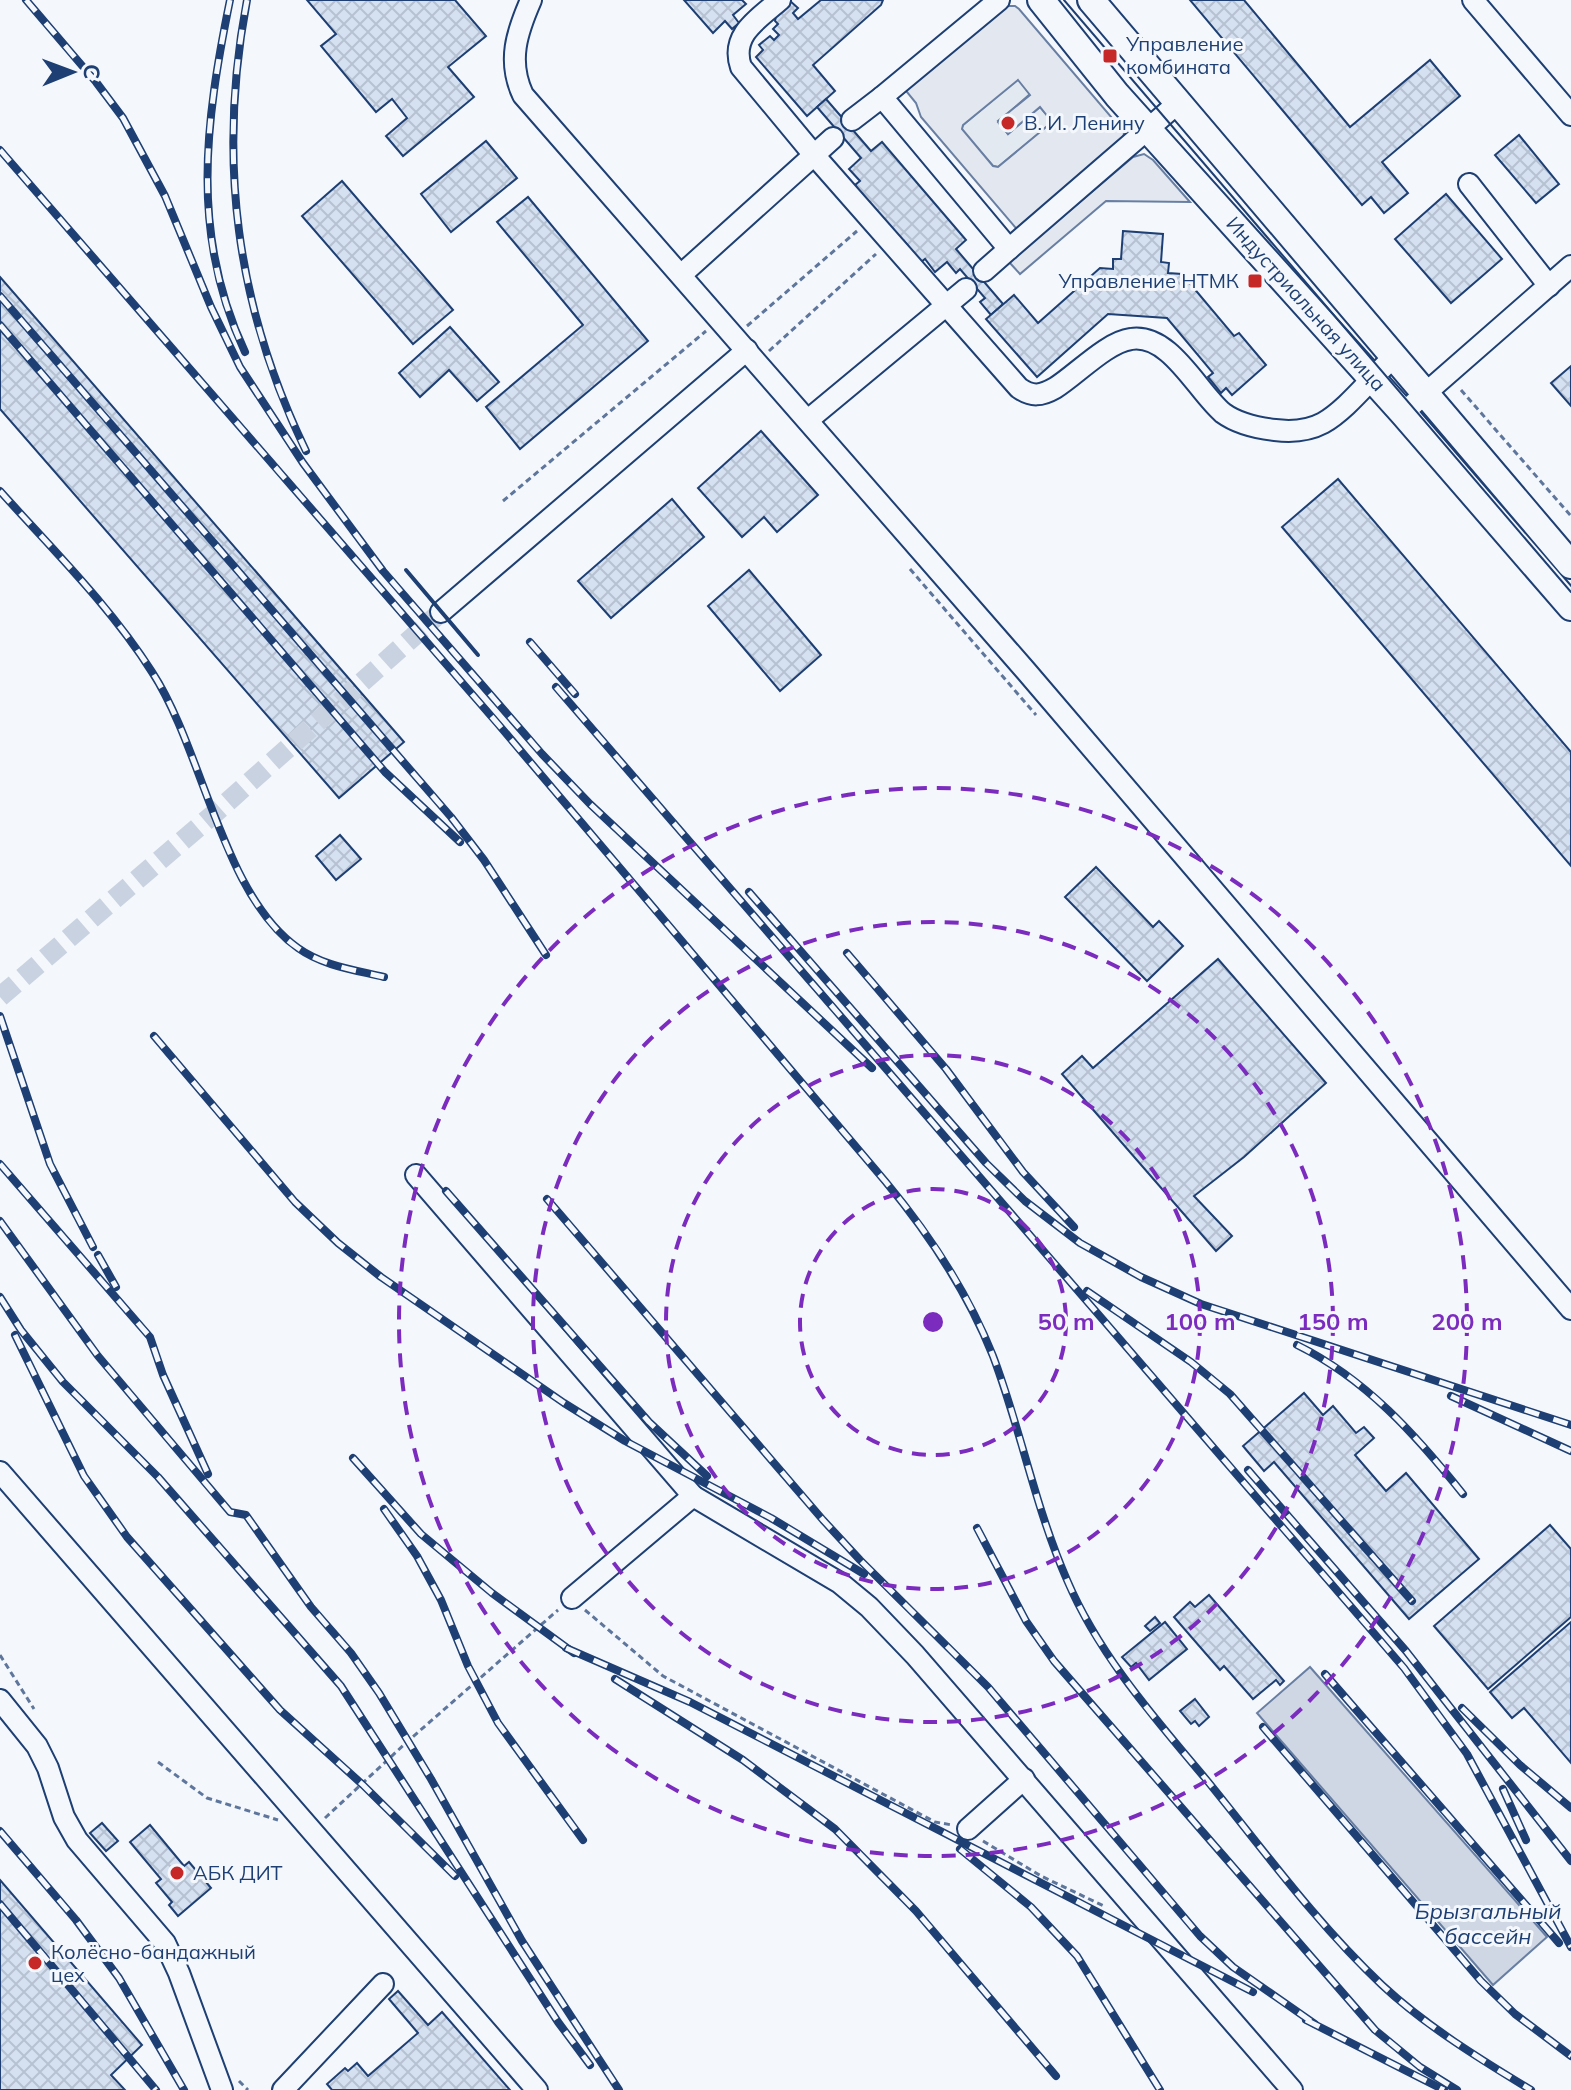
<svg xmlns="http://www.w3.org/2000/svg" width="1571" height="2090" font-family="Mulish,sans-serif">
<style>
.green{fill:#e3e9f0;stroke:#687fa3;stroke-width:2}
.parking{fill:#e3e8f0;stroke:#687fa3;stroke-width:2;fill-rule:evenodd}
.water{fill:#cfd7e4;stroke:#687fa3;stroke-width:2}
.building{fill:url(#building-cross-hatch);stroke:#1d3f73;stroke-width:2}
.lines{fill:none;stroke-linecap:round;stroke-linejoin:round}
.minor-tunnel{stroke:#c9d2e0;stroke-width:20;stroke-dasharray:20 10;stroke-linecap:butt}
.minor-casing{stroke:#1d3f73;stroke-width:24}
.major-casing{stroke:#1d3f73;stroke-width:30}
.path{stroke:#5e769c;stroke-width:3;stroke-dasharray:6 4;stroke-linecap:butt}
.minor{stroke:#f4f7fb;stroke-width:20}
.major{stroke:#f4f7fb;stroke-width:26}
.tram{stroke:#1d3f73;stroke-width:2}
.rail-casing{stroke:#1d3f73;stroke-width:8}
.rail{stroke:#f4f7fb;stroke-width:5;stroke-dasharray:15;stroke-linecap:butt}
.wall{stroke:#1d3f73;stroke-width:4}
.ring{fill:none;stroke:#7b2cbf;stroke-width:4;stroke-dasharray:14 10}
.poi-dot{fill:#c62828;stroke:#f4f7fb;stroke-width:3}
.labels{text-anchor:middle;stroke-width:6;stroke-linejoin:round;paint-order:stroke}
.poi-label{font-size:20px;fill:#1d3f73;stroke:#f4f7fb;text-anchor:start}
.street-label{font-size:20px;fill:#1d3f73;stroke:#f4f7fb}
.water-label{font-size:22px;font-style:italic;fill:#1d3f73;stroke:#f4f7fb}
.centre{fill:#7b2cbf;stroke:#f4f7fb;stroke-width:4}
.ring-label{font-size:24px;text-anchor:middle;font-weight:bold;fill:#7b2cbf;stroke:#f4f7fb;stroke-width:6;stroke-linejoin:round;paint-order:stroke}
</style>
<defs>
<pattern id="building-cross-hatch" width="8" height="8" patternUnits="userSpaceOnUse" patternTransform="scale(2)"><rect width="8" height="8" fill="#d5e0f0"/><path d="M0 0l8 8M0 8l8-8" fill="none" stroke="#b6c1d1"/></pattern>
</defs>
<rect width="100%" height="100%" fill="#f4f7fb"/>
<path class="green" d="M1018,79L1030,94L998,122L1008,134L1040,107L1053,122L998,167L993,166L961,130L963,125Z"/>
<g class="parking">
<path d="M1006,6H1015L1019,9L1124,132L1123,141L1021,234L921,117L916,103L902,86ZM1018,80L1030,95L998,121L1008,134L1040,107L1052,122L998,167L993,166L962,129L963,125Z"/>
<path d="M1144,154L1153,160L1190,202L1106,201L1020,274L1009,262L1133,157Z"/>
</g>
<path class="water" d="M1310,1667L1547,1937L1493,1985L1257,1713Z"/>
<g class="building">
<path d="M307,0H455L486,36L448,67L474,97L403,156L386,136L407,118L392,99L376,112L321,46L336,34Z"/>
<path d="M684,0H742L746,4L733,15L739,23L732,29L725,21L713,33Z"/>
<path d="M789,0L798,8L793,13L798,19L821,0H883L881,5L813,65L835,91L807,116L756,57L763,50L759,45L770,36L774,40L779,35L773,29L778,24L775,21L777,10Z"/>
<path d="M1190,0H1244L1350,127L1430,60L1460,96L1382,162L1408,193L1384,213L1371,197L1362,205Z"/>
<path d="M826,99L871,151L882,142L966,240L956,249L1003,304L991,315L980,302L985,298L960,269L956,273L947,262L935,272L925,259L921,262L904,241L899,245L855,185L860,181L849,169L861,158L817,107Z"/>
<path d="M1519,135L1559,184L1536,203L1495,155Z"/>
<path d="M486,141L517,178L451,232L421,194Z"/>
<path d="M342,181L453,310L413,344L302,216Z"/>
<path d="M1446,194L1502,259L1451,303L1395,239Z"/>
<path d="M528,197L648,341L520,449L486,407L583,325L497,222Z"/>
<path d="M1123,231L1163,234L1161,262L1169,263L1168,273L1182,274L1234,336L1239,333L1266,365L1232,395L1226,388L1221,393L1208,377L1213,373L1167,318L1108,314L1037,377L986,319L1014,295L1038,323L1100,268L1113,269V259H1121Z"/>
<path d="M0,277L404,742L339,798L0,409Z"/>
<path d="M450,327L499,382L477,401L449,370L420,397L399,373Z"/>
<path d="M1571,366V406L1551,383Z"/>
<path d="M761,431L818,495L777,532L764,517L742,537L698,488Z"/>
<path d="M1338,479L1571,752V866L1282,527Z"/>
<path d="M672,499L704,537L611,618L578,581Z"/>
<path d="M749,570L821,655L780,691L708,606Z"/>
<path d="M340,835L361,859L336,880L316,856Z"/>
<path d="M1096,867L1153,927L1159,921L1183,946L1147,981L1065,897Z"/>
<path d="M1218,959L1326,1083L1244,1157L1194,1196L1232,1236L1216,1251L1062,1074L1082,1056L1093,1068Z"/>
<path d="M1304,1393L1323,1415L1333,1406L1356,1433L1364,1427L1374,1438L1355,1455L1386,1491L1406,1473L1479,1559L1409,1619L1274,1462L1264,1471L1243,1446Z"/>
<path d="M1550,1525L1571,1549V1617L1488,1689L1434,1626Z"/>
<path d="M1209,1595L1284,1681L1280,1685L1276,1680L1253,1699L1224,1666L1220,1670L1174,1617L1190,1602L1195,1607Z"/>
<path d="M1155,1617L1160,1623L1150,1631L1145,1626Z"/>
<path d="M1165,1622L1187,1649L1149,1680L1136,1663L1131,1667L1122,1657Z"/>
<path d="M1571,1622V1763L1524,1708L1512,1718L1490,1692Z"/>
<path d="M1195,1699L1209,1717L1199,1726L1195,1721L1191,1724L1180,1711Z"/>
<path d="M102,1823L118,1841L106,1851L90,1833Z"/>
<path d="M150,1825L184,1866L189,1862L211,1888L178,1916L169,1905L172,1902L156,1883L161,1879L130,1842Z"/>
<path d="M0,1880L142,2045L111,2075L125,2090H0Z"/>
<path d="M398,1991L428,2025L442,2012L510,2090H332L327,2084L345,2068L348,2071L357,2063L368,2076L418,2033L389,1999Z"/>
</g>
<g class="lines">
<path class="minor-tunnel" d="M0,997L215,813L441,612"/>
<g class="minor-casing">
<g id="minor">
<path d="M531,0C517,32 507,61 523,95L1026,671L1571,1309"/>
<path d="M780,0C758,19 730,35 741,67L814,155L1019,388C1032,397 1041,396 1055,388C1076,375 1107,342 1131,339C1170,333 1197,391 1223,413C1238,424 1257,428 1275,430C1291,432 1308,431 1323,423C1348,409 1372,376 1395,356"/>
<path d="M999,0L882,97L1009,249L1178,103"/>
<path d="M1473,0L1571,115"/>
<path d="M852,120L882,97"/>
<path d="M1469,184L1549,286"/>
<path d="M984,271L1009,249"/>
<path d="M682,274L833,138"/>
<path d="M1403,413L1571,266"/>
<path d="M808,420L966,289"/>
<path d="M441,612L747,350"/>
<path d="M416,1175L693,1496"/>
<path d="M0,1472L537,2090"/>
<path d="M572,1598L693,1496L840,1583L869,1607L915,1655L1292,2090"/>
<path d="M0,1700L37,1746L48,1768L64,1817L77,1840L165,1943L179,1973L222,2090"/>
<path d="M968,1829L1024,1779"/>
<path d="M283,2090L383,1984"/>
</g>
</g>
<g class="major-casing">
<g id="major">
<path d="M1041,0L1117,95L1403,413L1571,607"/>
<path d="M1091,0L1571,565"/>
</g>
</g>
<g class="path">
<path d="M747,326L857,231"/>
<path d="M769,351L876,254"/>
<path d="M1461,390L1571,516"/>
<path d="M503,501L706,331"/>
<path d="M910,569L1036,715"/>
<path d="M585,1610L663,1676L935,1822L952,1825"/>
<path d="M0,1655L34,1709"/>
<path d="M158,1762L207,1798L278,1820"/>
<path d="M325,1818L408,1741L558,1610"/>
<path d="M983,1841L1041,1876L1106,1907"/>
<path d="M239,2081L248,2090"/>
</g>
<use href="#minor" class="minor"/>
<use href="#major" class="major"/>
<path class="tram" d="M1064,0L1571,592"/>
<g class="rail-casing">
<g id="rail">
<path d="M26,0L96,82L123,118L165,196L211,307L240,367L303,463L383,571L542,754L590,804L872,1068"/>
<path d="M230,0C205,123 190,235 245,352"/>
<path d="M247,0C217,159 236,306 306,451"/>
<path d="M0,150L498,724L885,1181C930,1235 967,1291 993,1356C1021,1430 1035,1507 1067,1580C1099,1655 1153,1716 1205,1778C1262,1848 1316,1923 1382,1985C1426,2026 1480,2059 1531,2090"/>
<path d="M0,296L451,817L484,860L546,955"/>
<path d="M0,325L385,772L460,842"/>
<path d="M0,491C52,549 110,606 152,672C203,750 223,896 298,948C323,966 355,970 384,977"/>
<path d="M530,642L575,694"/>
<path d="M556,687L1404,1668L1467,1754L1571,1947"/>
<path d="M749,892L986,1163L1025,1201L1080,1243L1141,1277L1201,1304L1571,1425"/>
<path d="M847,953L946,1069L1023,1172L1074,1227"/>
<path d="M0,1016L50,1164L93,1247"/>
<path d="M154,1036L295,1202L338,1243L381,1277L564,1403L625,1441L771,1518L864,1574"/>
<path d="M0,1164L150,1337L163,1375L208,1474"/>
<path d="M446,1191L649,1422L707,1476"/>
<path d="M547,1199L823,1520L860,1560L988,1687L1200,1936L1233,1967L1315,2024"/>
<path d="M0,1221L98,1356L230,1512L246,1515L311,1607L351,1653L379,1693L431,1779L522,1941L619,2090"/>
<path d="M98,1255L116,1287"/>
<path d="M1087,1291L1191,1362L1230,1394L1412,1601"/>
<path d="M0,1297L21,1330L63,1382L158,1477L341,1686L558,2022L590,2065"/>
<path d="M15,1335L84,1476L127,1537L280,1710L363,1785L455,1876"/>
<path d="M1297,1345C1366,1379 1416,1435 1463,1494"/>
<path d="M1451,1396L1571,1451"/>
<path d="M353,1458L421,1534L492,1593L574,1653"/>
<path d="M1248,1470L1406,1651L1571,1861"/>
<path d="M384,1509L417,1556L441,1600L468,1666L498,1723L583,1840"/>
<path d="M977,1528L1026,1621L1054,1661L1375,2030L1420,2067L1457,2090"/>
<path d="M566,1648L690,1702L1253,1992"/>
<path d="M1325,1674L1559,1943"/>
<path d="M615,1679L743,1760L835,1829L916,1911L1056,2076"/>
<path d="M1462,1708L1520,1765L1571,1808"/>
<path d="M1263,1727L1481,1981L1515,2014L1571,2056"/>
<path d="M1503,1789L1526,1840"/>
<path d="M0,1831L76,1920L119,1978L184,2090"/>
<path d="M960,1849L1031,1907L1077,1956L1160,2090"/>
<path d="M0,1904L156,2090"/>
<path d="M1306,2020L1444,2090"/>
</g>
</g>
<use href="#rail" class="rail"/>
<path class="wall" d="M406,570L478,655"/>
</g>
<g class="ring">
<circle cx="933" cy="1322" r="133"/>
<circle cx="933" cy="1322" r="267"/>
<circle cx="933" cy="1322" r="400"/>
<circle cx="933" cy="1322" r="534"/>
</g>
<g class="poi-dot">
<rect x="1102" y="48" width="16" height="16" rx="4"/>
<circle cx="1008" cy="123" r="8"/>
<rect x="1247" y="273" width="16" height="16" rx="4"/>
<circle cx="177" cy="1873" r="8"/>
<circle cx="35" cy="1963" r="8"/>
</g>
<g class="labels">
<g class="poi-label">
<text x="1126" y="51">Управление<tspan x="1126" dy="23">комбината</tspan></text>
<text x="1024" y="130">В. И. Ленину</text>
<text x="1239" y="288" text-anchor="end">Управление НТМК</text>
<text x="193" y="1880">АБК ДИТ</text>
<text x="51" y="1959">Колёсно-бандажный<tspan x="51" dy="23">цех</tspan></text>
</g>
<g class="street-label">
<text transform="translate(1306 304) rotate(48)" y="7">Индустриальная улица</text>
</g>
<g class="water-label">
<text x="1488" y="1919">Брызгальный<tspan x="1488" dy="25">бассейн</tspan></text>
</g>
</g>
<circle cx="933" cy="1322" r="12" class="centre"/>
<g class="ring-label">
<text x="1066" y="1330">50 m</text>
<text x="1200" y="1330">100 m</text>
<text x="1333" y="1330">150 m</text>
<text x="1467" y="1330">200 m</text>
</g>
<g transform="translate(72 72) rotate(89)" stroke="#f4f7fb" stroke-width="6" paint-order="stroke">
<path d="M0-6L14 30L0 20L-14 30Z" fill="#1d3f73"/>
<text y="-12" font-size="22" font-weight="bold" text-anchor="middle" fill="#1d3f73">С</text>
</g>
</svg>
